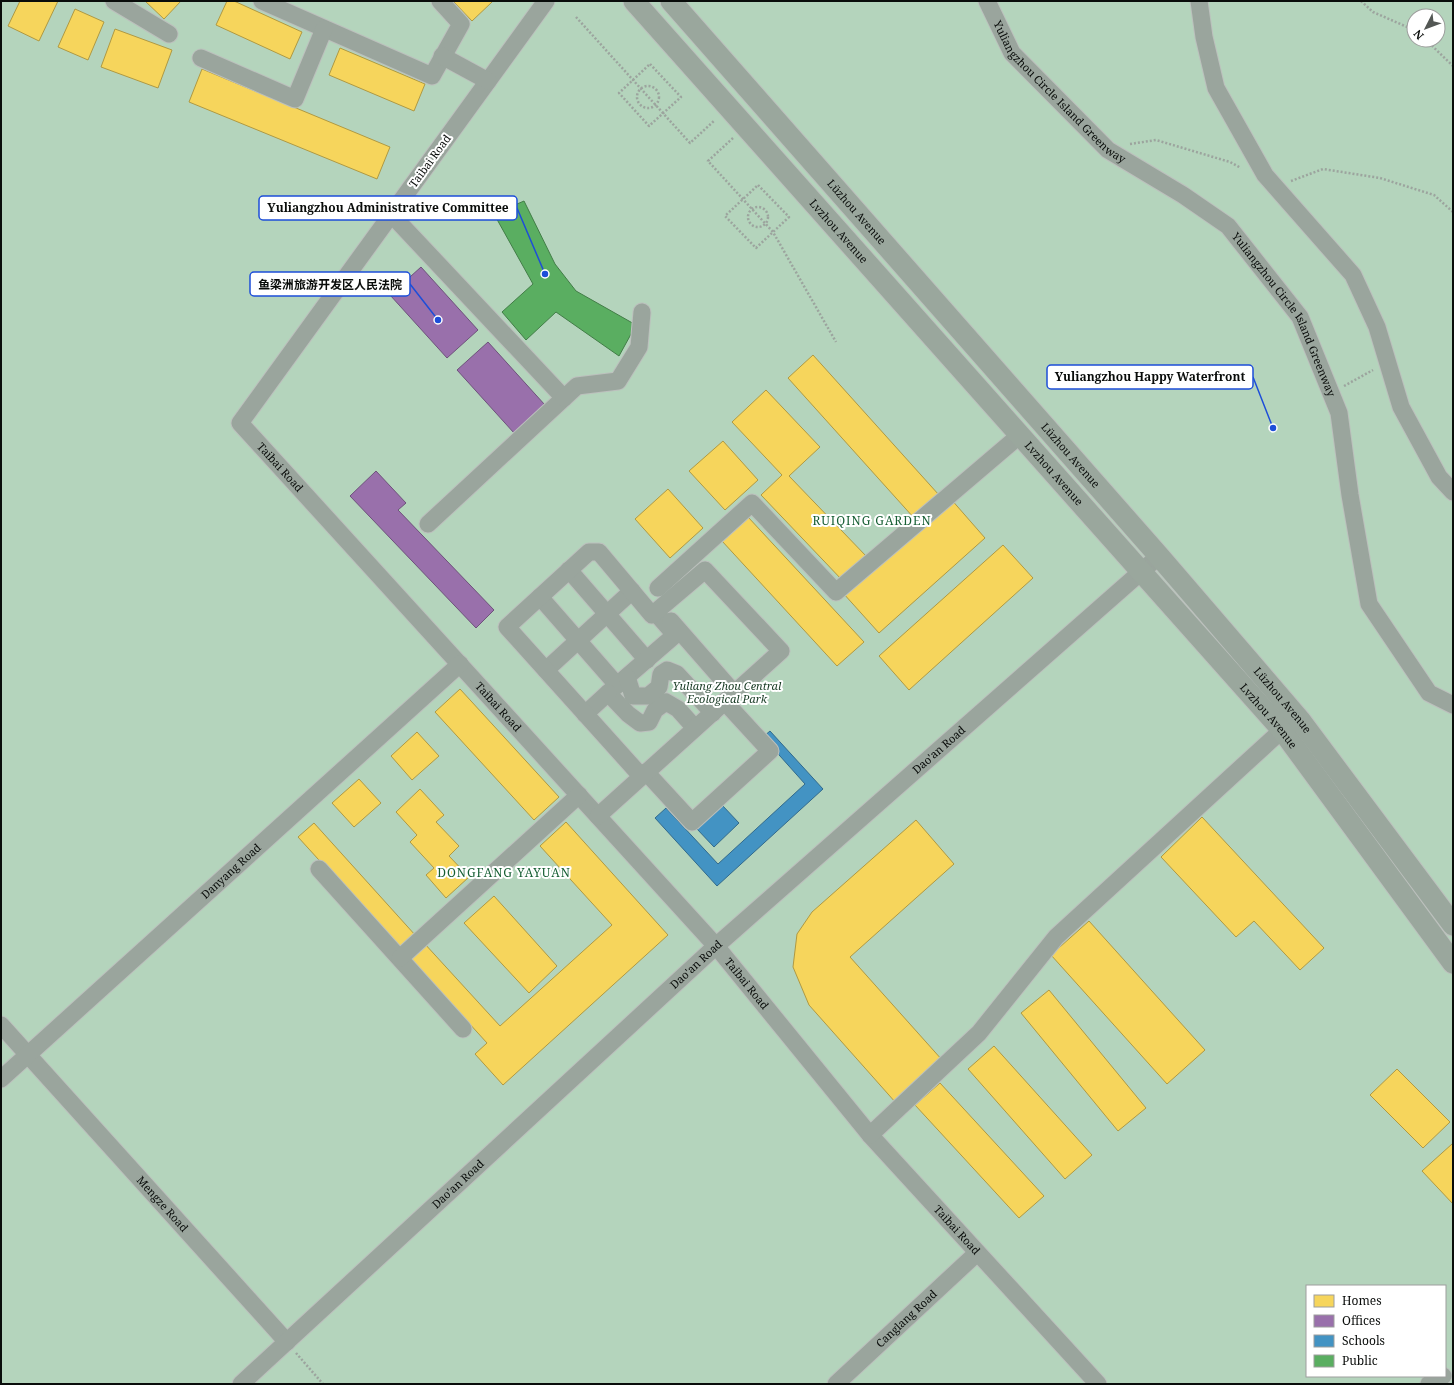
<svg xmlns="http://www.w3.org/2000/svg" width="1454" height="1385" font-family="'Noto Serif','Noto Sans SC',serif">
<style>
.green{fill:#b4d4bc;fill-rule:evenodd}
.homes{fill:#f6d55c;stroke:#af9943}
.offices{fill:#9970ab;stroke:#6e527b}
.schools{fill:#4393c3;stroke:#326a8c}
.public{fill:#5aae61;stroke:#427d47}
.lines{fill:none;stroke-linecap:round;stroke-linejoin:round}
.minor-casing{stroke:#bcc0bd;stroke-width:19}
.major-casing{stroke:#bcc0bd;stroke-width:23}
.path{stroke:#9ca49e;stroke-width:2.5;stroke-dasharray:2 2;stroke-linecap:butt}
.minor{stroke:#9aa59d;stroke-width:17}
.major{stroke:#9aa79d;stroke-width:21}
.labels{text-anchor:middle;stroke-width:4;stroke-linejoin:round;paint-order:stroke}
.street-label{font-size:11px;fill:#090c0a;stroke:#fff}
.park-label{font-size:11px;font-style:italic;fill:#163922;stroke:#fff}
.neighbourhood-label{font-size:12px;letter-spacing:1px;fill:#175f34;stroke:#fff}
.leader{fill:none;stroke:#1d4ed8;stroke-width:1.5}
.callout-dot{fill:#1d4ed8;stroke:#fff;stroke-width:1.5}
.callout{fill:#fff;stroke:#1d4ed8;stroke-width:1.5}
.callout-label{font-size:12px;text-anchor:middle;font-weight:bold;fill:#090c0a}
</style>
<rect width="100%" height="100%" fill="#dde3de"/>
<path class="green" d="M1,1H1453V1384H1ZM1414,16H1438V40H1414ZM1307,1286H1445V1376H1307Z"/>
<g class="homes">
<path d="M20,1H58L39,41L8,26Z"/>
<path d="M145,1H181L164,19Z"/>
<path d="M227,1H234L302,32L290,59L216,25Z"/>
<path d="M453,1H491L492,2L472,21Z"/>
<path d="M75,9L104,22L88,60L58,47Z"/>
<path d="M115,29L172,50L158,88L101,67Z"/>
<path d="M340,48L425,84L414,111L329,75Z"/>
<path d="M202,69L390,147L377,179L189,102Z"/>
<path d="M813,355L939,495L914,518L788,378Z"/>
<path d="M766,390L820,447L789,476L867,557L843,581L761,495L782,475L732,422Z"/>
<path d="M723,441L758,480L725,510L689,471Z"/>
<path d="M668,489L703,528L670,558L635,519Z"/>
<path d="M950,498L985,538L879,633L843,593Z"/>
<path d="M748,517L864,642L837,666L722,541Z"/>
<path d="M1003,545L1033,578L909,690L879,656Z"/>
<path d="M460,689L559,797L534,820L435,712Z"/>
<path d="M417,732L439,756L412,780L391,756Z"/>
<path d="M359,779L381,803L354,827L332,803Z"/>
<path d="M420,789L444,815L436,822L459,846L449,856L469,877L446,898L426,875L434,868L410,842L417,835L396,812Z"/>
<path d="M1202,817L1324,948L1300,970L1254,921L1236,937L1161,857Z"/>
<path d="M916,820L954,864L850,957L943,1061L896,1103L809,1005L793,967L797,934L812,912Z"/>
<path d="M566,822L668,935L503,1085L475,1054L487,1043L409,957L424,943L500,1026L612,925L540,846Z"/>
<path d="M314,823L416,936L400,949L298,837Z"/>
<path d="M494,896L557,966L529,993L464,923Z"/>
<path d="M1089,921L1205,1050L1167,1084L1051,955Z"/>
<path d="M1049,990L1146,1108L1118,1131L1021,1013Z"/>
<path d="M994,1046L1092,1155L1065,1179L968,1069Z"/>
<path d="M1397,1069L1450,1122L1423,1148L1370,1095Z"/>
<path d="M940,1083L1044,1196L1019,1218L915,1105Z"/>
<path d="M1452,1144L1453,1145V1204L1422,1171Z"/>
</g>
<g class="offices">
<path d="M421,267L478,330L447,358L390,295Z"/>
<path d="M488,342L545,405L514,433L457,370Z"/>
<path d="M376,471L406,503L398,510L494,610L476,628L350,496Z"/>
</g>
<g class="schools">
<path d="M770,731L823,789L717,886L655,818L666,808L718,864L805,784L763,737Z"/>
<path d="M722,805L739,823L714,847L697,829Z"/>
</g>
<path class="public" d="M524,201L555,264L576,291L636,325L619,356L556,312L526,340L502,312L533,284L494,214Z"/>
<g class="lines">
<g class="minor-casing">
<g id="minor">
<path d="M114,1L169,34"/>
<path d="M262,1L432,76L461,24L440,1"/>
<path id="s1" d="M546,1L240,423L716,946L870,1135L1098,1384"/>
<path id="s2" d="M987,1L1012,53L1108,150L1183,195L1228,226L1300,317L1339,413L1350,495L1369,604L1429,693L1453,705"/>
<path d="M1199,1L1204,37L1216,88L1265,175L1353,275L1377,327L1401,407L1439,477L1453,492"/>
<path d="M442,56L488,81"/>
<path d="M201,58L295,99L324,29"/>
<path d="M391,214L564,398L428,524"/>
<path d="M564,398L577,386L618,381L639,347L642,312"/>
<path d="M569,570L647,660"/>
<path d="M658,588L752,503L836,592L1020,435"/>
<path d="M540,597L617,685"/>
<path d="M655,612L675,635L608,693L628,714L640,723L649,722L655,710L666,702L678,709L695,728"/>
<path d="M671,621L734,693"/>
<path d="M546,670L632,591"/>
<path d="M627,677L633,696H648L659,687L661,674L667,670L677,674L713,713"/>
<path d="M585,714L608,693"/>
<path d="M646,772L692,822L770,751L725,702"/>
<path d="M598,816L781,651L705,570L652,615L599,552H589L507,627L641,776"/>
<path d="M319,869L463,1029"/>
<path d="M400,958L579,795"/>
<path id="s3" d="M1,1025L287,1342"/>
<path id="s4" d="M1,1079L460,664"/>
<path d="M870,1135L979,1033L1056,937L1282,730"/>
<path id="s5" d="M241,1384L716,946L1159,556"/>
<path id="s6" d="M836,1384L977,1253"/>
<path d="M1429,1384L1443,1376"/>
</g>
</g>
<g class="major-casing">
<g id="major">
<path id="s7" d="M634,1L1282,730L1453,963"/>
<path id="s8" d="M671,1L1159,556L1300,720L1453,925"/>
</g>
</g>
<g class="path">
<path d="M1361,1L1373,12L1414,30"/>
<path d="M576,17L690,143L715,120"/>
<path d="M1426,40L1453,66"/>
<path d="M650,64L681,97L649,126L619,93Z"/>
<circle cx="648" cy="97" r="11"/>
<path d="M733,138L708,161L773,232L836,342"/>
<path d="M1130,144L1156,140L1230,162L1241,168"/>
<path d="M1291,181L1323,169L1380,178L1434,195L1453,212"/>
<path d="M758,185L789,217L756,248L725,216Z"/>
<circle cx="758" cy="217" r="10"/>
<path d="M1344,386L1373,370"/>
<path d="M296,1353L323,1384"/>
</g>
<use href="#minor" class="minor"/>
<use href="#major" class="major"/>
</g>
<g class="labels">
<g class="street-label">
<text dy="4" stroke="none"><textPath href="#s2" startOffset="118">Yuliangzhou Circle Island Greenway</textPath></text>
<text transform="translate(430 161) rotate(-54)" y="4">Taibai Road</text>
<text dy="4" stroke="none"><textPath href="#s8" startOffset="281">Lüzhou Avenue</textPath></text>
<text dy="4" stroke="none"><textPath href="#s7" startOffset="308">Lvzhou Avenue</textPath></text>
<text dy="4" stroke="none"><textPath href="#s2" startOffset="442">Yuliangzhou Circle Island Greenway</textPath></text>
<text dy="4" stroke="none"><textPath href="#s8" startOffset="605">Lüzhou Avenue</textPath></text>
<text dy="4" stroke="none"><textPath href="#s1" startOffset="581">Taibai Road</textPath></text>
<text dy="4" stroke="none"><textPath href="#s7" startOffset="632">Lvzhou Avenue</textPath></text>
<text dy="4" stroke="none"><textPath href="#s8" startOffset="929">Lüzhou Avenue</textPath></text>
<text dy="4" stroke="none"><textPath href="#s1" startOffset="905">Taibai Road</textPath></text>
<text dy="4" stroke="none"><textPath href="#s7" startOffset="956">Lvzhou Avenue</textPath></text>
<text dy="4" stroke="none"><textPath href="#s5" startOffset="943">Dao'an Road</textPath></text>
<text dy="4" stroke="none"><textPath href="#s4" startOffset="310">Danyang Road</textPath></text>
<text dy="4" stroke="none"><textPath href="#s5" startOffset="619">Dao'an Road</textPath></text>
<text dy="4" stroke="none"><textPath href="#s1" startOffset="1277">Taibai Road</textPath></text>
<text dy="4" stroke="none"><textPath href="#s5" startOffset="295">Dao'an Road</textPath></text>
<text dy="4" stroke="none"><textPath href="#s3" startOffset="241">Mengze Road</textPath></text>
<text dy="4" stroke="none"><textPath href="#s1" startOffset="1601">Taibai Road</textPath></text>
<text dy="4" stroke="none"><textPath href="#s6" startOffset="96">Canglang Road</textPath></text>
</g>
<g class="park-label">
<text x="727" y="690">Yuliang Zhou Central<tspan x="727" dy="13">Ecological Park</tspan></text>
</g>
<g class="neighbourhood-label">
<text x="872" y="525">RUIQING GARDEN</text>
<text x="504" y="877">DONGFANG YAYUAN</text>
</g>
</g>
<path class="leader" d="M545 274L517 208M438 320L410 284M1273 428L1253 377"/>
<g class="callout-dot">
<circle cx="545" cy="274" r="4"/>
<circle cx="438" cy="320" r="4"/>
<circle cx="1273" cy="428" r="4"/>
</g>
<g class="callout">
<rect x="259" y="196" width="258" height="24" rx="4"/>
<rect x="250" y="272" width="160" height="24" rx="4"/>
<rect x="1047" y="365" width="206" height="24" rx="4"/>
</g>
<g class="callout-label">
<text x="388" y="212">Yuliangzhou Administrative Committee</text>
<text x="330" y="289">鱼梁洲旅游开发区人民法院</text>
<text x="1150" y="381">Yuliangzhou Happy Waterfront</text>
</g>
<rect width="1454" height="1385" fill="none" stroke="#090c0a" stroke-width="4"/>
<rect x="1306" y="1285" width="140" height="92" fill="#ffffff" stroke="#9d9e9d"/>
<rect x="1314" y="1295" width="20" height="12" fill="#f6d55c" stroke="#9d9e9d"/>
<text x="1342" y="1305" font-size="12" fill="#090c0a">Homes</text>
<rect x="1314" y="1315" width="20" height="12" fill="#9970ab" stroke="#9d9e9d"/>
<text x="1342" y="1325" font-size="12" fill="#090c0a">Offices</text>
<rect x="1314" y="1335" width="20" height="12" fill="#4393c3" stroke="#9d9e9d"/>
<text x="1342" y="1345" font-size="12" fill="#090c0a">Schools</text>
<rect x="1314" y="1355" width="20" height="12" fill="#5aae61" stroke="#9d9e9d"/>
<text x="1342" y="1365" font-size="12" fill="#090c0a">Public</text>
<g transform="translate(1426 28) rotate(228)"><circle r="19" fill="#ffffff" stroke="#9d9e9d"/>
<path d="M0-3L7 15L0 10L-7 15Z" fill="#535754"/>
<text y="-6" font-size="11" font-weight="bold" text-anchor="middle" fill="#090c0a">N</text>
</g>
</svg>
